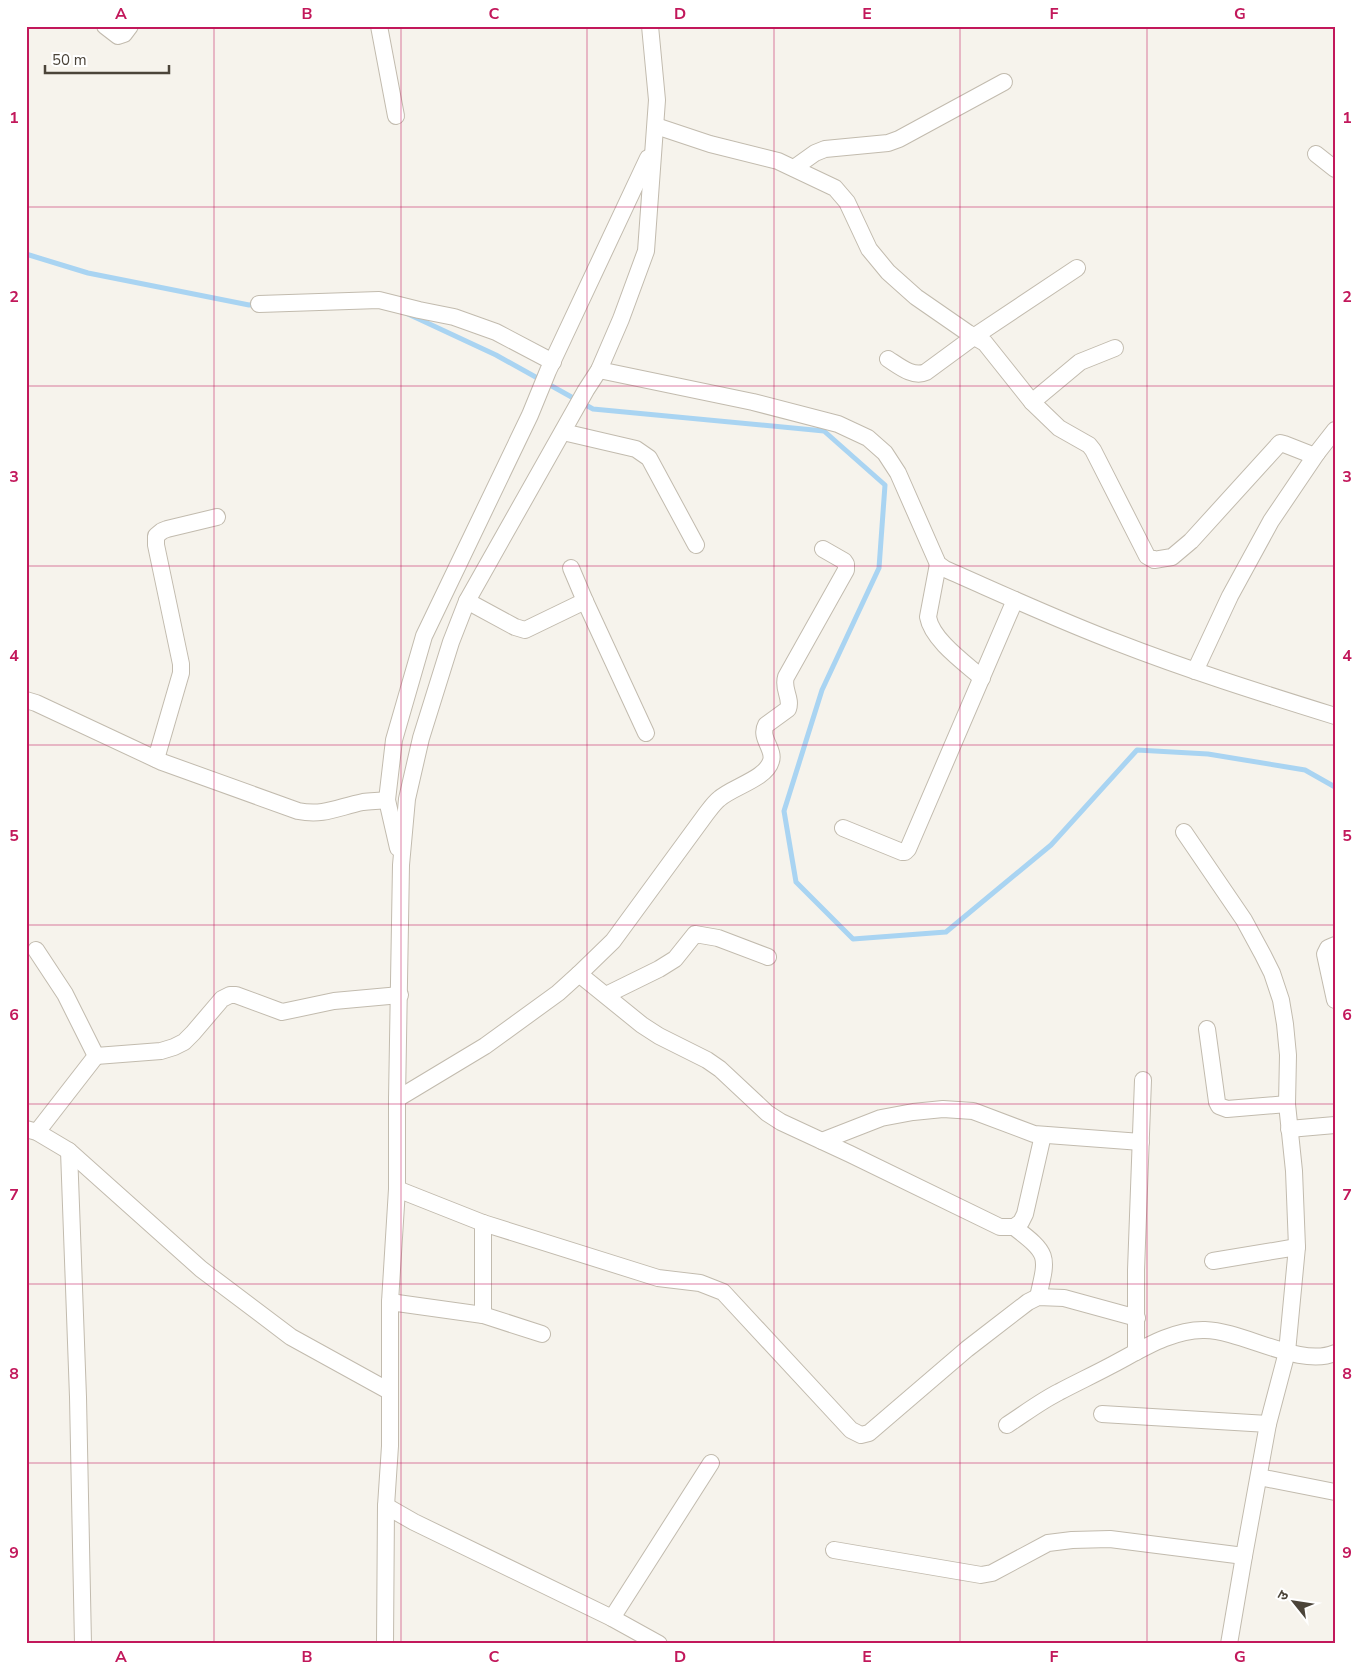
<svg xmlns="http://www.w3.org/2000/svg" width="1361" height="1670" font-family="'Nunito Sans','Noto Sans Devanagari',sans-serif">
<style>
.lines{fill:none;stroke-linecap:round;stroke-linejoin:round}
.stream{stroke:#a9d4f2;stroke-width:5}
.minor-casing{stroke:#c2bbae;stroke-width:18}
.minor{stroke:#fff;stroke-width:16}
.grid{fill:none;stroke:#c2185b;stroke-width:1;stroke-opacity:0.55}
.neatline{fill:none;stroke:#c2185b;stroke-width:2}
.grid-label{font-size:16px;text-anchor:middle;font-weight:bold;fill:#c2185b}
</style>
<rect width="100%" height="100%" fill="#f6f3ec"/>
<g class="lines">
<g class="stream">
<path d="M26,254L88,273L249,305L257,304"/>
<path d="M408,314L496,355L593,409L824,431L885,485L879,568L822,690L784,811L796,882L853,939L946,932L1051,845L1137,750L1208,754L1305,770L1335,787"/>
</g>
<g class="minor-casing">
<g id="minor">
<path d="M105,26L118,36L124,34L130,26"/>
<path d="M379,26L396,116"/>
<path d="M656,126L710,144L778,161L835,188L847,202L869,249L888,272L916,297L968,333L985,343L1032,402L1059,428L1089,445L1093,450L1147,556L1154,560L1172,557L1191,541L1280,443L1284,444L1312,455L1317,453L1335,430"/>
<path d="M1316,154L1335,169"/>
<path d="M794,168L815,153L825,149L888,143L899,139L1004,82"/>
<path d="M259,304L379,300L419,310L454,317L496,332L553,362"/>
<path d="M888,359C899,366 913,378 926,372L975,336L1077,268"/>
<path d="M599,370L753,402L838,424L868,438L885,453L898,473L938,564L945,569C1002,594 1058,620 1116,642C1188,670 1261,693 1335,716"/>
<path d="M1032,402L1080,362L1115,348"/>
<path d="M563,432L636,449L649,458L696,545"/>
<path d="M938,564L928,617C932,640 965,663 982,678"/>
<path d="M571,568L585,601L646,733"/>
<path d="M467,601L515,627L525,630L585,601"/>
<path d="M1195,671L1230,596L1271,521L1317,453"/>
<path d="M26,700L36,703L162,762L298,811C325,816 338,807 363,802C371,801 379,801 387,800"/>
<path d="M156,759L181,673V664L156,545V536L162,531L167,529L217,517"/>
<path d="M843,828L902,852H905L908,849L1015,600"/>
<path d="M1184,832L1244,920L1263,955L1272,973L1281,1000L1285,1024L1288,1055L1287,1104L1294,1171L1297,1247L1287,1352L1268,1424"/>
<path d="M398,848L387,800L394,740L424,636L530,415L548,371L648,158"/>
<path d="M1335,945L1328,948L1325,954L1335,1000"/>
<path d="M36,950L65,994L96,1056L37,1132"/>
<path d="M579,974L642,1025L659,1036L707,1060L720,1069L767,1113L781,1122L850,1154L1000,1227H1014L1021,1222L1025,1214L1043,1135"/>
<path d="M606,995L659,969L675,959L695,934L718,938L768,957"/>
<path d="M1207,1029L1217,1102L1219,1106L1227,1109L1287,1104"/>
<path d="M96,1056L161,1051L174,1047L184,1042L193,1033L222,999L230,995H236L282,1012L334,1001L400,995"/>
<path d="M397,1099L485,1046L558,993L579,974L613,941L706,814C710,809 714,803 719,799C732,787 766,779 771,761C775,749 759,738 766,725L788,709C792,698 782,689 786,677L846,570V564L844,561L823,549"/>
<path d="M26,1129L37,1132L69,1151L201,1269L291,1337L389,1391"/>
<path d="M1289,1129L1335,1125"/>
<path d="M822,1141L881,1118L913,1112L943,1109L973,1111L1034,1134L1141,1142"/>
<path d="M69,1151L78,1397L83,1644"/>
<path d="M397,1189L483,1223L658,1278L700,1283L723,1292L851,1430L861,1435L869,1433L967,1349L1028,1302L1038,1297L1064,1298L1137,1318"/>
<path d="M1014,1227C1049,1254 1048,1255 1038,1297"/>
<path d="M1213,1261L1297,1247"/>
<path d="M390,1302L483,1315L542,1334"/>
<path d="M483,1315V1223"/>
<path d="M1136,1352V1270L1143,1080"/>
<path d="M1007,1425C1024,1414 1041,1401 1059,1392C1076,1383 1093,1375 1110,1366C1139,1351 1172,1329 1205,1330C1244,1331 1300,1368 1335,1353"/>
<path d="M1259,1477L1335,1492"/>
<path d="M386,1506L414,1522L612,1618L659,1644"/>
<path d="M834,1550L981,1575L992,1573L1048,1543L1072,1540L1110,1539L1244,1556L1268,1424L1102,1414"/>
<path d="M612,1618L711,1463"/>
<path d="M385,1644L386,1506L390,1446V1302L397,1189V1099L401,865L407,799L421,738L451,642L467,601L586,390L599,370L621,319L646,251L657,100L650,26"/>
<path d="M1229,1644L1244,1556"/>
</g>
</g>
<use href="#minor" class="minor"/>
</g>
<path class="grid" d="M214,26V1644M401,26V1644M587,26V1644M774,26V1644M960,26V1644M1147,26V1644M26,207H1335M26,386H1335M26,566H1335M26,745H1335M26,925H1335M26,1104H1335M26,1284H1335M26,1463H1335"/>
<rect width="1361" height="1670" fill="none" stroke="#ffffff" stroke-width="55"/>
<g transform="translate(1294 1602) rotate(300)" stroke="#ffffff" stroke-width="4" paint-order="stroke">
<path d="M0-4L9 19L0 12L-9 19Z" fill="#4b4439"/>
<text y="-8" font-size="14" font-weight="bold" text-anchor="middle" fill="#4b4439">उ</text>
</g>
<path d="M45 65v8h124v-8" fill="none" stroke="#4b4439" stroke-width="2.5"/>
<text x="52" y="65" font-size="15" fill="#4b4439" stroke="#ffffff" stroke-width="4" paint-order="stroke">50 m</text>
<rect x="28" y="28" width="1306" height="1614" class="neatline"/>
<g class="grid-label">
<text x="121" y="19">A</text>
<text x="307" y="19">B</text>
<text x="494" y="19">C</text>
<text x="680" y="19">D</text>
<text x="867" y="19">E</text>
<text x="1054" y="19">F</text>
<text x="1240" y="19">G</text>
<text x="14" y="123">1</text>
<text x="1347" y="123">1</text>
<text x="14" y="302">2</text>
<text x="1347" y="302">2</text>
<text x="14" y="482">3</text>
<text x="1347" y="482">3</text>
<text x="14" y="661">4</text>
<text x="1347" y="661">4</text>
<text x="14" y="841">5</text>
<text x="1347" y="841">5</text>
<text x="14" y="1020">6</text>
<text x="1347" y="1020">6</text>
<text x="14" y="1200">7</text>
<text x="1347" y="1200">7</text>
<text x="14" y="1379">8</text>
<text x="1347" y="1379">8</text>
<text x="14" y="1558">9</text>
<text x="1347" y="1558">9</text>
<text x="121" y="1662">A</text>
<text x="307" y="1662">B</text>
<text x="494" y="1662">C</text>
<text x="680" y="1662">D</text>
<text x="867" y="1662">E</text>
<text x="1054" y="1662">F</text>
<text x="1240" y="1662">G</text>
</g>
</svg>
